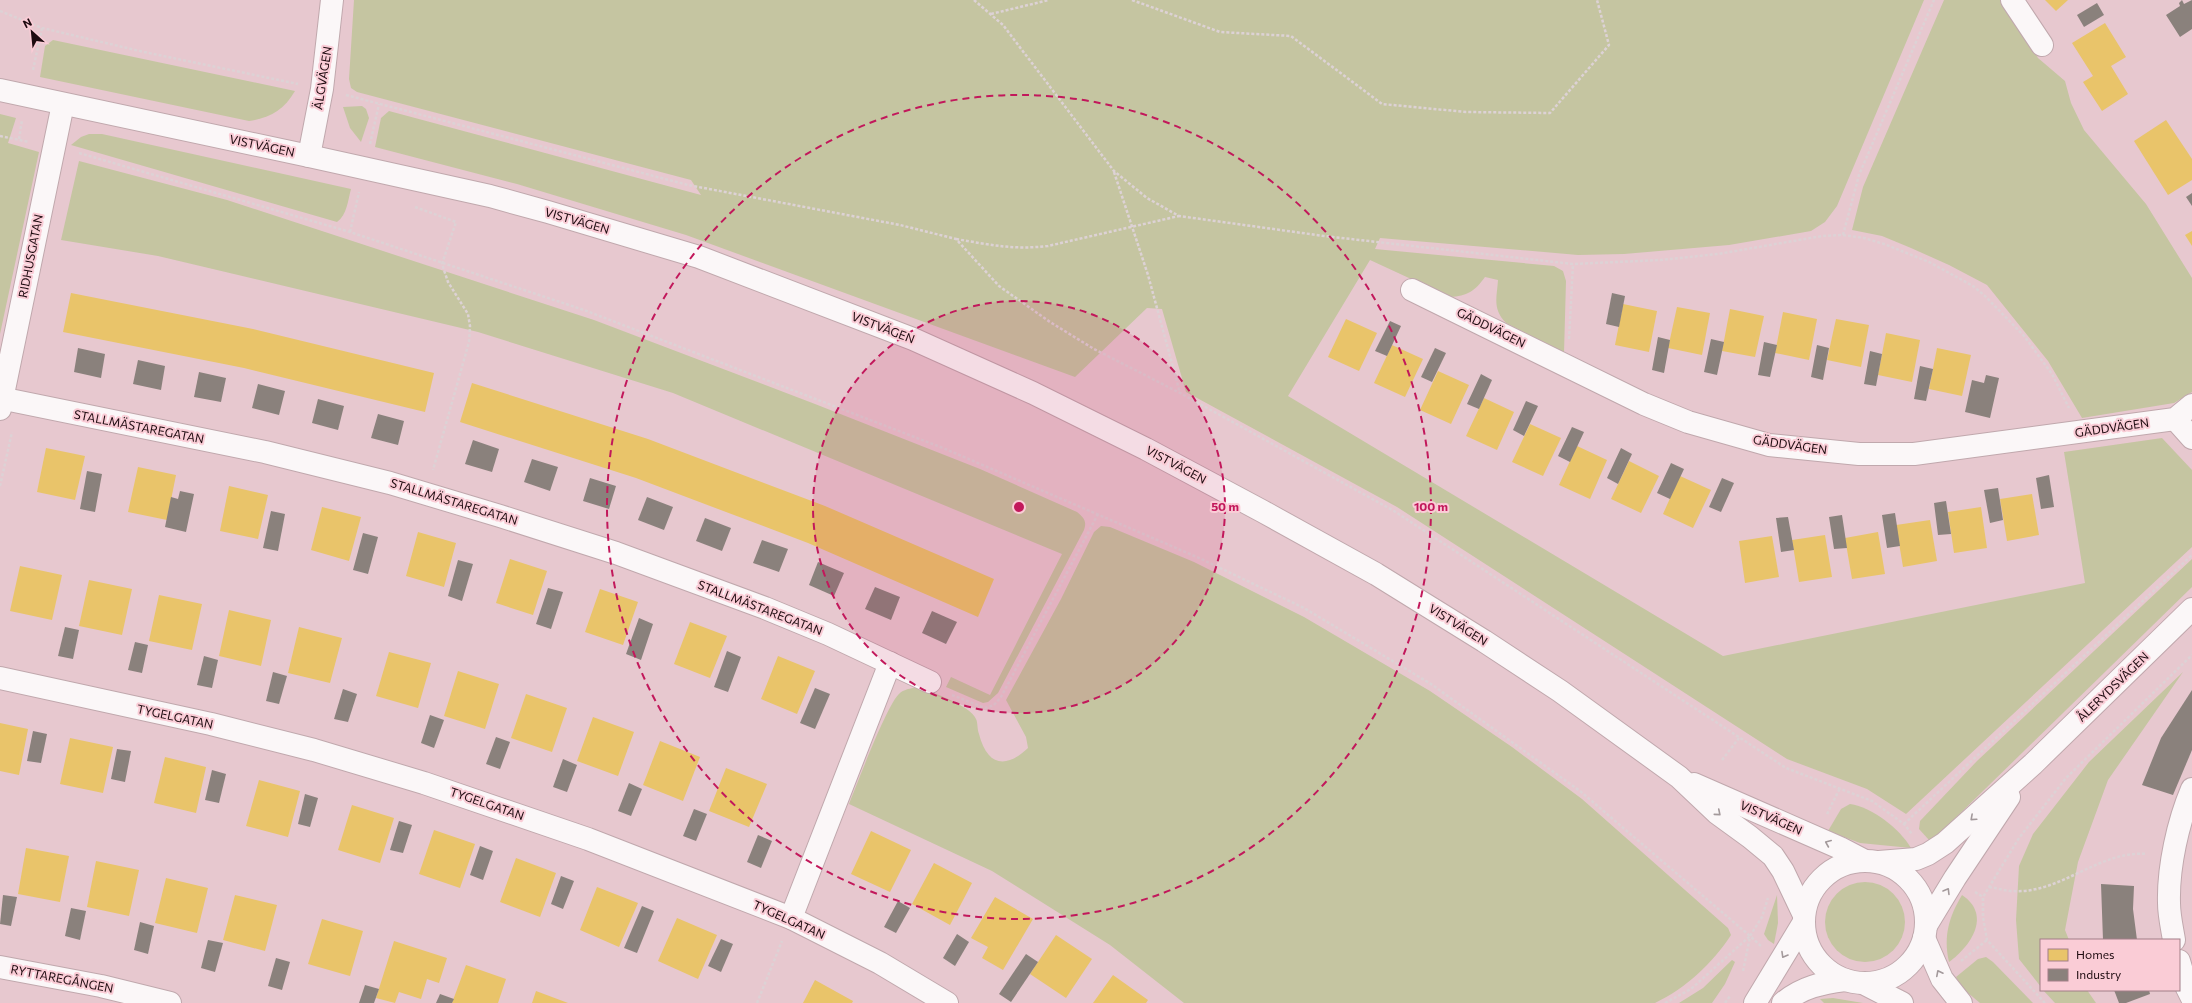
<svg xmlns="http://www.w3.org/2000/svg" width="2192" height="1003" font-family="Commissioner,sans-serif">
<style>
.green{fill:#c5c5a1}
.homes{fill:#e9c46a}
.industry{fill:#8a817c}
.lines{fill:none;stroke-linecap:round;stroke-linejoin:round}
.minor-casing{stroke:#c0a8ad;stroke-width:24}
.major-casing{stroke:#c0a8ad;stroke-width:24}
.path{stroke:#ddd2d5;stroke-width:2.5;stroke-dasharray:3 2;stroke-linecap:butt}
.minor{stroke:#fbf7f8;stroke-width:22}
.major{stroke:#fbf7f8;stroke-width:22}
.oneway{stroke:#a3999b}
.ring{fill:none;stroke:#c2185b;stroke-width:2;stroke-dasharray:7 5}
.labels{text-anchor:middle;stroke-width:4;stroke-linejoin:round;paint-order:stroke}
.street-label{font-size:12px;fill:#1e0b10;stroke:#faccd6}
.centre{fill:#c2185b;stroke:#faccd6;stroke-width:2}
.ring-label{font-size:12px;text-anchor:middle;font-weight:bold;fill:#c2185b;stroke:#faccd6;stroke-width:4;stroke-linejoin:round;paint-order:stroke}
</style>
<rect width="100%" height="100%" fill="#e7c8cf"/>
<g class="green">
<path d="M354,0H1924L1837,206L1825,222L1811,231L1729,245L1624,254L1578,255L1380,238L1375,249L1554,266L1563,271L1566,281L1564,353L1506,323C1492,309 1497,297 1498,280L1485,277C1475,291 1467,296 1450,297L1370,260L1288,396L1723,656L2085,583L2064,452L2162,438L2192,470V547L1906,814L1867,789L1787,759L1397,507L1186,392L1162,309L1147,308L1075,377L686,235L517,184L375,147L381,118L389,111L701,195L691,180L357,92L351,88L349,79Z"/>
<path d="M1944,0H2000L2038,58L2065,81L2071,103L2084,130L2146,204L2192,278V392L2174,403L2082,418L2048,361L1987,285L1949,265L1911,248L1882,236L1852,230L1863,187Z"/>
<path d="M53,40L295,91C284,110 270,118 249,121L40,77L45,46Z"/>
<path d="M362,106L366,109L369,118L361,142L350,128L343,107Z"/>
<path d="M0,114L16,118L8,143L39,152L0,334Z"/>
<path d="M89,134H102L351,189C348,200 347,215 337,222L71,145L81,137Z"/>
<path d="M79,161L227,200L594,320L815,404L980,469L1077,512C1084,518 1087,521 1084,530L998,693L988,702L983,703L946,687L951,677L990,695L1062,554L673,393L478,332L158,256L61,240Z"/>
<path d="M1101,526L1110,527L1194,562L1304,617L1430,691L1512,747L1582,799L1728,928L1731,935C1712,964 1686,988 1655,1003H1184L1110,945L992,871L849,804C857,784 888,702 900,693C903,690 914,687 918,688C931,691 971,706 976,719C978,723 977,729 979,734C987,765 1005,770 1028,748L1026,737L1006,700L1061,599L1094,532Z"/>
<path d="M2192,559V587L1940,833L1929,840L1919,829L1920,821L1977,761Z"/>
<path d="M2183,672L2108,780L2078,862L2065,930L2069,940H2041V987L2019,959L2016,920L2019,866L2033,834L2089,762Z"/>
<path d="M1850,804C1872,807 1900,829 1911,848L1860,843L1828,831L1841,809Z"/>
<circle cx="1865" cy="922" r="40"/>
<path d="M1777,895L1778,923L1774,944L1768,940L1764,934Z"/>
<path d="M1962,895C1992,915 1971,946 1949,962C1943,936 1949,917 1962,895Z"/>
<path d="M1986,957L1993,962L2033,1003H1980L1962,988L1956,977L1978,959Z"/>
<path d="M1732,960L1735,962L1725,984L1712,1003H1679L1703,988Z"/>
<path d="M2043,990H2087L2096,1003H2055Z"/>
<path d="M1833,998L1863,1003H1824L1820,999Z"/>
</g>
<g class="homes">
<path d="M2045,0H2068L2056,11Z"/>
<path d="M2105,23L2126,57L2111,66L2128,94L2102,111L2083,82L2093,76L2072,43Z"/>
<path d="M2166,120L2192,159V180L2168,195L2134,141Z"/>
<path d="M2192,231V246L2185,235Z"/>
<path d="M71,293L253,329L434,373L425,412L244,368L63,332Z"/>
<path d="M1623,304L1657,311L1649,352L1615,345Z"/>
<path d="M1677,307L1710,313L1702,355L1668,348Z"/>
<path d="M1730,309L1764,316L1755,357L1722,351Z"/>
<path d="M1783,312L1817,319L1809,360L1775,353Z"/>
<path d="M1346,319L1377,333L1359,371L1328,357Z"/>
<path d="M1836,319L1869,325L1861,367L1827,360Z"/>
<path d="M1886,333L1920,340L1912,382L1878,375Z"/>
<path d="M1392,345L1423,359L1405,397L1374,383Z"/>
<path d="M1937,348L1971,355L1962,396L1929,389Z"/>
<path d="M1438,371L1469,385L1451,424L1420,410Z"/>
<path d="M472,383L648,439L825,506L994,579L978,617L808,543L636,478L460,422Z"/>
<path d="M1484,398L1514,412L1497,450L1466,436Z"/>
<path d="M1530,424L1561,438L1543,476L1512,462Z"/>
<path d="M1577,446L1607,460L1590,499L1559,485Z"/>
<path d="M46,448L85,456L75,500L37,492Z"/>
<path d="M1629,461L1659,476L1641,513L1611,499Z"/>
<path d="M138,467L176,475L167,520L128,512Z"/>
<path d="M1680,476L1711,490L1693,528L1663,514Z"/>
<path d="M229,486L268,495L258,539L220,531Z"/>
<path d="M2032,494L2039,535L2007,541L2000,499Z"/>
<path d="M322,507L361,517L349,561L311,550Z"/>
<path d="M1981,507L1987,548L1954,553L1948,512Z"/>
<path d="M1930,520L1937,561L1903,567L1896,525Z"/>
<path d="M418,532L456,543L444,587L406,576Z"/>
<path d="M1878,532L1885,574L1852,579L1845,538Z"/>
<path d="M1825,535L1832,577L1799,582L1792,540Z"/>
<path d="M1772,536L1779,577L1745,583L1739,541Z"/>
<path d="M510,559L547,571L533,615L496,603Z"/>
<path d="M20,566L62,575L52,620L10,611Z"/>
<path d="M89,580L132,589L122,635L79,626Z"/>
<path d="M600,589L638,602L623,645L585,632Z"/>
<path d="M159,595L202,604L192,650L149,641Z"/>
<path d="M229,610L271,620L261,666L219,656Z"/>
<path d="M690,622L727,636L710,678L674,664Z"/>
<path d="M299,627L342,638L330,683L288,673Z"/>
<path d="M389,652L431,663L418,708L376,696Z"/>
<path d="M778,656L815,671L797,714L761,699Z"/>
<path d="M458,671L499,684L485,729L444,716Z"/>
<path d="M526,694L567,708L552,752L511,738Z"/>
<path d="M593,717L634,732L618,776L577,761Z"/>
<path d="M0,723L28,729L19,775L0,771Z"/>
<path d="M70,738L113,747L103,793L60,784Z"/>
<path d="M660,741L700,757L683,801L643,785Z"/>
<path d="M165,757L206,767L196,813L154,803Z"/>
<path d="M726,768L767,784L749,827L709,811Z"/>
<path d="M259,780L300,791L288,837L246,826Z"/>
<path d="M352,805L394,818L380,863L338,850Z"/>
<path d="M434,830L475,844L460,888L419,874Z"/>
<path d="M871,831L911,850L890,892L851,874Z"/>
<path d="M26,848L69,856L60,902L18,894Z"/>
<path d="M516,858L556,873L540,917L500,902Z"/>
<path d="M96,861L139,870L129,916L87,907Z"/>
<path d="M934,863L972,883L950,925L912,904Z"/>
<path d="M166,878L208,888L197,933L155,923Z"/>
<path d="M597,887L638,903L619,947L580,930Z"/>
<path d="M235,895L277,905L265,951L223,940Z"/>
<path d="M995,897L1033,919L1003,970L982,958L988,947L971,938Z"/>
<path d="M677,918L717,935L698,979L658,961Z"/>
<path d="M322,919L363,931L350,976L308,964Z"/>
<path d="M1056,935L1092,959L1066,998L1030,974Z"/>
<path d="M394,941L447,958L439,983L427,979L421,999L399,992L395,1003L376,998Z"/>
<path d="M466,965L506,979L498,1003H452Z"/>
<path d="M1113,975L1148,1000L1146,1003H1093Z"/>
<path d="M815,980L853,1001L852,1003H803Z"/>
<path d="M536,991L568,1003H532Z"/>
</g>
<g class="industry">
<path d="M2182,0L2184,4L2192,0V29L2180,37L2166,15L2180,6L2179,3Z"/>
<path d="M2097,3L2104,15L2084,27L2077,15Z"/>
<path d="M2192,193V206L2186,197Z"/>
<path d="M1612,293L1625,296L1619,327L1606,324Z"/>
<path d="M1390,321L1401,326L1387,356L1375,351Z"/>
<path d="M1658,337L1670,340L1664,373L1652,370Z"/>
<path d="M1711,339L1724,342L1717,375L1704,372Z"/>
<path d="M1764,342L1777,345L1770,377L1758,375Z"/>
<path d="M1817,345L1829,348L1823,380L1811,377Z"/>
<path d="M78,348L105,354L101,378L74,372Z"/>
<path d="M1435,348L1446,353L1432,382L1421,377Z"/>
<path d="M1870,351L1882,354L1876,386L1864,384Z"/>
<path d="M138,360L165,366L161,390L133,384Z"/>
<path d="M1920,366L1933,369L1926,401L1914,399Z"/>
<path d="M199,372L226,378L221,402L194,397Z"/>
<path d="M1481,374L1492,380L1479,409L1467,404Z"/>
<path d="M1986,375L1999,378L1990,418L1965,412L1972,380L1984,383Z"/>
<path d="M258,384L285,391L279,415L252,408Z"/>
<path d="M318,399L344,406L338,430L312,423Z"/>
<path d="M1526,401L1538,406L1524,436L1513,430Z"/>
<path d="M378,414L404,421L398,445L371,438Z"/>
<path d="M1572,427L1584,432L1570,462L1558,456Z"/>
<path d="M473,440L499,449L492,472L465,464Z"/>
<path d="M1621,448L1632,454L1618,484L1607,478Z"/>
<path d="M532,459L558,467L550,491L524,482Z"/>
<path d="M1671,463L1684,469L1670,499L1657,493Z"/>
<path d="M87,471L102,474L95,512L80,509Z"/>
<path d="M2049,475L2054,507L2041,509L2036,478Z"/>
<path d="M590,478L616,486L609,509L583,501Z"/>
<path d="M1722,478L1734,483L1721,512L1709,507Z"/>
<path d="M1998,488L2003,520L1990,523L1984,490Z"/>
<path d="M180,491L194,494L186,532L165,527L171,497L178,499Z"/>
<path d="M647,497L673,507L664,530L638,520Z"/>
<path d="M1946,501L1951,534L1938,535L1934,503Z"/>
<path d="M271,511L285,514L278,551L263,548Z"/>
<path d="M1895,513L1900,546L1887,548L1882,515Z"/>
<path d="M1842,515L1847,548L1834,549L1829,517Z"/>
<path d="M1788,517L1794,550L1781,552L1776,518Z"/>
<path d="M705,518L731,528L722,551L696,541Z"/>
<path d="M363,533L378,537L368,574L353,570Z"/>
<path d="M762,540L788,549L779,572L753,563Z"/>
<path d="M458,560L473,564L462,601L448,596Z"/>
<path d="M818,562L844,573L834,596L809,585Z"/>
<path d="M875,587L900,597L891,620L865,609Z"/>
<path d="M548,588L563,592L551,629L536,624Z"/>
<path d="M932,611L957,622L946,644L922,633Z"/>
<path d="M639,618L653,624L641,660L626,654Z"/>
<path d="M65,627L79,630L73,659L58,656Z"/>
<path d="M135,642L148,645L142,673L128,670Z"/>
<path d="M727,651L741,657L728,692L714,687Z"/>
<path d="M204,656L218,660L212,688L197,685Z"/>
<path d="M273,672L287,676L279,704L266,701Z"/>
<path d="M815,688L830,694L815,729L800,723Z"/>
<path d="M343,689L357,694L348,722L334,719Z"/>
<path d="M2192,690V750L2173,795L2142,785L2161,738Z"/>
<path d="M430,715L444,720L434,748L421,743Z"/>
<path d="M33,731L47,734L41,763L27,761Z"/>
<path d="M496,737L510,742L500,769L486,764Z"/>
<path d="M117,749L131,751L125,782L111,779Z"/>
<path d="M563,759L577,765L567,792L553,787Z"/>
<path d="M212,770L226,774L219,803L205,800Z"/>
<path d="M629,783L642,789L631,816L618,811Z"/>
<path d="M305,794L318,798L310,827L298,824Z"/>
<path d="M694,809L707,814L696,841L683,836Z"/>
<path d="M399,821L412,825L403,853L390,850Z"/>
<path d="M758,835L772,841L761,868L747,862Z"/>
<path d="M480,846L493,851L483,880L470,875Z"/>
<path d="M561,876L574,881L563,909L551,904Z"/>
<path d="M2101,884L2134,886L2133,909L2137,940H2103Z"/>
<path d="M3,895L17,897L11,926L0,924Z"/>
<path d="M898,901L910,908L896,933L884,927Z"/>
<path d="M642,906L654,911L637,953L624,948Z"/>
<path d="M71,908L86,911L80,940L65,936Z"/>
<path d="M140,922L154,926L148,954L134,950Z"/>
<path d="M957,934L969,942L955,966L943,958Z"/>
<path d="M721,939L733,944L721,972L708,966Z"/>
<path d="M208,940L223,943L215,972L201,968Z"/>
<path d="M1026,954L1038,962L1011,1002L999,994Z"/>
<path d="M276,958L290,962L282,990L268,986Z"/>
<path d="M365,985L379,989L374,1003H359Z"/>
<path d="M2114,990H2149L2150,994L2126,1003H2119Z"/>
<path d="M440,994L454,999L452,1003H436Z"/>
</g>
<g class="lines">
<g class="minor-casing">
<g id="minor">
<path d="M2012,0L2042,45"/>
<path d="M309,156L322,89L332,0"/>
<path d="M1412,290L1644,404L1688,422L1769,445L1859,454H1914L2175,419L2192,405"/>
<path d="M0,398L265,452L390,483L500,516L616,553L765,608L828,634L930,682"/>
<path d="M0,409L63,104"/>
<path d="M2175,419L2192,438"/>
<path d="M0,678L211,724L314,750L424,783L588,839L791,918L880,963L947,1003"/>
<path d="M791,918L890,663"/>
<path d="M2174,940C2172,928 2169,915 2169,903C2168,867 2178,822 2192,789"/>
<path d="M2179,961L2187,988L2192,998"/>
<path d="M0,967L101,986L170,1003"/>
</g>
</g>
<g class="major-casing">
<g id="major">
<path d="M0,90L309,156L490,196L548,212L699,257L913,339L1033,393L1146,449L1262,511L1376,574L1484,641L1560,691L1679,777L1717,813L1750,837L1773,856L1783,871L1804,915"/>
<path d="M1694,784L1840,848L1863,860"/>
<circle cx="1865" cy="922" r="61"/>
<path d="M1879,862L1916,859L1928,854L1945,843L2033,764L2192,609"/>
<path d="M1927,924L1955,878L2009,797"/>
<path d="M1924,938L1942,979L1961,1003"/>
<path d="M1863,983L1902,1003"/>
<path d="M1755,1003L1804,922"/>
<path d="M1783,1003C1802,987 1822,983 1845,980"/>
</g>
</g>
<g class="path">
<path d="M974,0L1003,25L1114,171L1147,198L1179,216L1324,236L1573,264L1660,260L1718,254L1822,236L1843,235L1864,238L1884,244L1929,262L1973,286L1985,296L2024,336L2052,374L2069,408"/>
<path d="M1132,0L1220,32L1291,36L1382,104L1466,112L1550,113L1609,45L1597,0"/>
<path d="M0,11L42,28L144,52L298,84"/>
<path d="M991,14L1049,0"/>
<path d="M33,70L42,28"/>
<path d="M346,95L688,185L900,225L956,239L999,286L1050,322L1094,349L1180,393L1394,511L1786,768L1872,801L1904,824L1912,834"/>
<path d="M0,136L29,142"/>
<path d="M19,139L22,120"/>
<path d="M370,144L379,104"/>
<path d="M79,153L350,232L584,310L943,448L1197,557L1304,608L1431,684L1580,791L1750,936"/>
<path d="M1114,172L1148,275L1180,393"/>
<path d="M415,207L456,222L442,264L448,282L468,314L470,326L469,342L433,470"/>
<path d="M350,232L359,192"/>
<path d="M1843,235L1859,175L1934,0"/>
<path d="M956,239C991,245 1013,250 1048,246L1179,216"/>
<path d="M1569,339L1573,264"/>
<path d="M0,486L12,432"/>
<path d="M952,695L985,708L994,705L1001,697L1098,514"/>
<path d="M1722,760L1739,738"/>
<path d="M1827,814L1840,788"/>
<path d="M1904,824L2192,555"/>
<path d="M1989,887C1997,888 2005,891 2013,891C2061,894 2099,850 2147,854"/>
<path d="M1975,892L1983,897"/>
<path d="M1761,946L1750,936L1762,917L1768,898"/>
<path d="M1961,961L1987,940"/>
<path d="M1743,971L1750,937"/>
<path d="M757,1003L782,941"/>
<path d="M1665,1003L1691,989L1750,936"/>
<path d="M1725,1003L1730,996"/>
<path d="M2045,1003L1987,940L1983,917V897L2019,838L2066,778L2192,655"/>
</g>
<use href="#minor" class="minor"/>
<use href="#major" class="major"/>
</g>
<defs><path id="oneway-chevron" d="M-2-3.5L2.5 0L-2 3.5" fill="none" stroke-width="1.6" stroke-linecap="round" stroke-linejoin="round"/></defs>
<g class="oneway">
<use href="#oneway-chevron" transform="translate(1718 813) rotate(40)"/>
<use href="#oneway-chevron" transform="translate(1973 818) rotate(138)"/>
<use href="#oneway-chevron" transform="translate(1828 843) rotate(-157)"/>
<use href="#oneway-chevron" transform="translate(1947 891) rotate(-59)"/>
<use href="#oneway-chevron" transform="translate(1784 955) rotate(120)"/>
<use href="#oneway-chevron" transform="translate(1939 973) rotate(-117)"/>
</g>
<circle cx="1019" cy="507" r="206" fill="#c2185b" fill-opacity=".12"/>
<g class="ring">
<circle cx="1019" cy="507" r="206"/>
<circle cx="1019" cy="507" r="412"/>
</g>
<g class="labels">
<g class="street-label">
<text transform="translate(323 78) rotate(-81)" y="4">ÄLGVÄGEN</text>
<text transform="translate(262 146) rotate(12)" y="4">VISTVÄGEN</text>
<text transform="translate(577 221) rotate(16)" y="4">VISTVÄGEN</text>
<text transform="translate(31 256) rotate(-79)" y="4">RIDHUSGATAN</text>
<text transform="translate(883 328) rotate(21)" y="4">VISTVÄGEN</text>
<text transform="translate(1491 328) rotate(26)" y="4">GÄDDVÄGEN</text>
<text transform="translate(139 427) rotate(11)" y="4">STALLMÄSTAREGATAN</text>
<text transform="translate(2112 428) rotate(-8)" y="4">GÄDDVÄGEN</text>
<text transform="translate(1790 445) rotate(8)" y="4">GÄDDVÄGEN</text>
<text transform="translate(1176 465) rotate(28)" y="4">VISTVÄGEN</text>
<text transform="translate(454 502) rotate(17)" y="4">STALLMÄSTAREGATAN</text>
<text transform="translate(760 608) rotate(21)" y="4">STALLMÄSTAREGATAN</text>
<text transform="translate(1458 625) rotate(32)" y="4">VISTVÄGEN</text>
<text transform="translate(2113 687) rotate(-44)" y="4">ÅLERYDSVÄGEN</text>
<text transform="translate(175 717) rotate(12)" y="4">TYGELGATAN</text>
<text transform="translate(487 804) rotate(19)" y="4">TYGELGATAN</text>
<text transform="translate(1771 818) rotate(24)" y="4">VISTVÄGEN</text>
<text transform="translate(789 920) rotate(24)" y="4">TYGELGATAN</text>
<text transform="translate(62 979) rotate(11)" y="4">RYTTAREGÅNGEN</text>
</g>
</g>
<circle cx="1019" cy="507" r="6" class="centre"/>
<g class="ring-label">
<text x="1225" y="511">50 m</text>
<text x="1431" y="511">100 m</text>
</g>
<rect x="2040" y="939" width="140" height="52" fill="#faccd6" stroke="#a27f87"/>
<rect x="2048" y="949" width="20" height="12" fill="#e9c46a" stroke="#a27f87"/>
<text x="2076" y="959" font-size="12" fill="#1e0b10">Homes</text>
<rect x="2048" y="969" width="20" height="12" fill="#8a817c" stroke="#a27f87"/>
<text x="2076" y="979" font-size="12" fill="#1e0b10">Industry</text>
<g transform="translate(32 32) rotate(333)" stroke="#faccd6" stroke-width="3" paint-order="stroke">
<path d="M0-3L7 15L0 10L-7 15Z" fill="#1e0b10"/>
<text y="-6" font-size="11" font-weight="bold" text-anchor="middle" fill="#1e0b10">N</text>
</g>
</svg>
